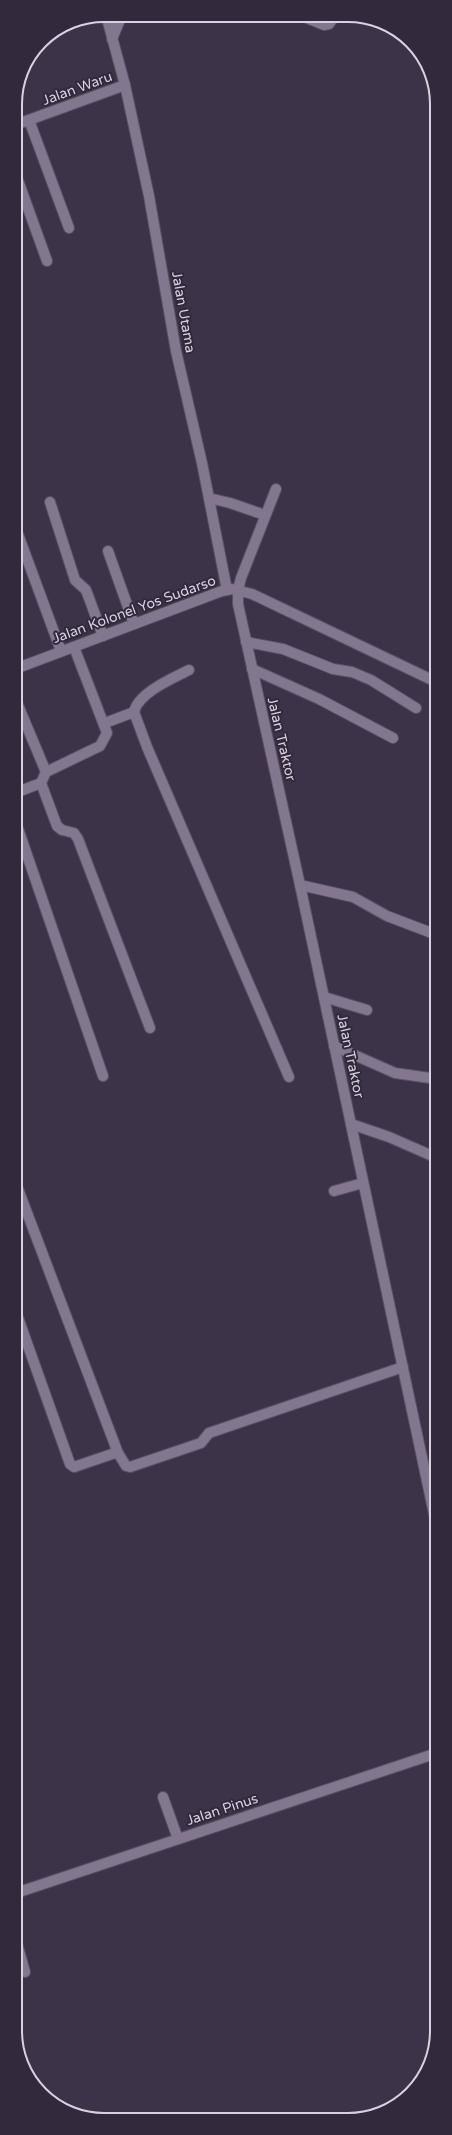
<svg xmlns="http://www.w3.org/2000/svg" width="452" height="2135" font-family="'Varela Round',sans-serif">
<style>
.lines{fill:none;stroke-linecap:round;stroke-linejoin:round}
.minor-casing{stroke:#595163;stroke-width:12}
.minor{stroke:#82778f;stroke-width:10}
.labels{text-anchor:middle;stroke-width:4;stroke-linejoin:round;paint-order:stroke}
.street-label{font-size:14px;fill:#d8d2e0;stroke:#32293d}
.rim{fill:none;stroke:#d8d2e0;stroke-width:2}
</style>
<rect width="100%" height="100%" fill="#3c3348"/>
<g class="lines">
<g class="minor-casing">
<g id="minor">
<path d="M106,15L125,85L149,196L176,351L202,463L227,590"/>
<path d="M302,16L324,25L329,24L334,17"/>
<path d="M112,39L122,15"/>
<path d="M29,120L69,228"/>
<path d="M15,125L125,85"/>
<path d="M15,172L47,261"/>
<path d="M276,489L241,578L238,590V604L300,885L437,1528"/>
<path d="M209,498L230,503L265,515"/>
<path d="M50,502L75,580L86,590L103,636"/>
<path d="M15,526L61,651"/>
<path d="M108,551L134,624"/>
<path d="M246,642L283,649L333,669L352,672L371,680L416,708"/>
<path d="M74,647L107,733L100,746L46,772L41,783L57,826L62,830L74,833L78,839L150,1028"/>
<path d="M15,669L222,591L232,589L252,594L430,679L436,680"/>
<path d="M252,669L319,699L393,738"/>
<path d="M15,698L46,772"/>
<path d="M134,712L147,747L289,1077"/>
<path d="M105,723L134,712C138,693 173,678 189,670"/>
<path d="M15,793L41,783"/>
<path d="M15,820L103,1076"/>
<path d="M300,885L353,897L387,916L437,935"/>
<path d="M324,997L367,1010"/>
<path d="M334,1046L395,1073L437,1079"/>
<path d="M351,1124L389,1137L437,1158"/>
<path d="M15,1181L118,1453"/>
<path d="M334,1191L363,1183"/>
<path d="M16,1312L70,1464L74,1467L115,1453H118L126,1466L130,1467L201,1443L209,1433L403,1367"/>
<path d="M163,1797L178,1839"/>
<path d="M16,1893L437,1753"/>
<path d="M16,1940L25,1972"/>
</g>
</g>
<use href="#minor" class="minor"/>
</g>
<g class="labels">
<g class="street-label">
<text transform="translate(77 88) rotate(-20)" y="5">Jalan Waru</text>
<text transform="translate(184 312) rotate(80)" y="5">Jalan Utama</text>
<text transform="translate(134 609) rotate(-20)" y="5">Jalan Kolonel Yos Sudarso</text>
<text transform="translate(282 739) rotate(77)" y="5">Jalan Traktor</text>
<text transform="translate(351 1056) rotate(78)" y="5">Jalan Traktor</text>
<text transform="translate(222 1809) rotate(-18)" y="5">Jalan Pinus</text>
</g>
</g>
<path d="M0 0H452V2135H0ZM104 22H348A82 82 0 0 1 430 104V2031A82 82 0 0 1 348 2113H104A82 82 0 0 1 22 2031V104A82 82 0 0 1 104 22Z" fill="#32293d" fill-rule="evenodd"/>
<path class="rim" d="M104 22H348A82 82 0 0 1 430 104V2031A82 82 0 0 1 348 2113H104A82 82 0 0 1 22 2031V104A82 82 0 0 1 104 22Z"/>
</svg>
